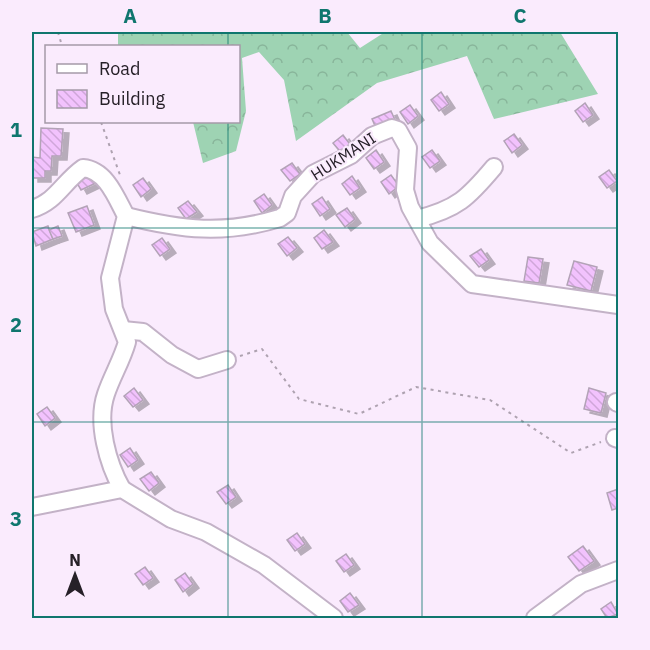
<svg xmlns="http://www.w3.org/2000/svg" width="650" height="650" font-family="'IBM Plex Sans',sans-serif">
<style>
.forest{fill:url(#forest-crowns)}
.building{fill:url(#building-back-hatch);stroke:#b3a3b7;stroke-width:1.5;filter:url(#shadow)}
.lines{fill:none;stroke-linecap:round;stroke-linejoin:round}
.minor-casing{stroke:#c3b2c7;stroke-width:20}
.path{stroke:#aea2b0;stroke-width:2;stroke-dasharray:3 4.5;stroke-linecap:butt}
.minor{stroke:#fff;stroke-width:16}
.grid{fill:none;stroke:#0f766e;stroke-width:1.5;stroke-opacity:0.55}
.labels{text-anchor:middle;stroke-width:4.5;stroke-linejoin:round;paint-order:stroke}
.street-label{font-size:16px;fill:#262028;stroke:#faebfd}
.neatline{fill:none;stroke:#0f766e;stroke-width:2}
.grid-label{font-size:20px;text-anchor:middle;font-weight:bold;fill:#0f766e}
</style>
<defs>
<pattern id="forest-crowns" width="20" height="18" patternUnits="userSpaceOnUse" patternTransform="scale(1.5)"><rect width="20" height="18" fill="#9ed3b3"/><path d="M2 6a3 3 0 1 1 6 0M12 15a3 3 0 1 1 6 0" fill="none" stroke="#88b59a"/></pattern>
<pattern id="building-back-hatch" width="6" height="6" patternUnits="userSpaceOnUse" patternTransform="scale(1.5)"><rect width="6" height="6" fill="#f2c2fd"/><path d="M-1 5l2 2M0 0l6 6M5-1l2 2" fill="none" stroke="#cfa6d9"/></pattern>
<filter id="shadow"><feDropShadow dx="6" dy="4" stdDeviation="0" flood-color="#0004"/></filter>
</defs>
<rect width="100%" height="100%" fill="#faebfd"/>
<path class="forest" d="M118,32H347L360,48L385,32H560L598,94L494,119L467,56L377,83L296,141L284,80L259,52L242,58L246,111L236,151L203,163L193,122H238V46H118Z"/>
<g class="building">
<path d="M441,92L449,104L439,111L431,100Z"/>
<path d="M585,103L593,115L583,122L575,111Z"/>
<path d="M410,105L418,116L408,124L400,112Z"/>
<path d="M391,111L395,120L376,128L372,119Z"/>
<path d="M41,128L63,129L61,156H52L51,171H45V178H32V157L40,158Z"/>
<path d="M514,134L522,145L512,153L504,141Z"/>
<path d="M343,135L352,147L342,154L333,143Z"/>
<path d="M376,150L384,162L374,169L366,158Z"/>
<path d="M432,150L440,161L430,168L422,157Z"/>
<path d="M292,163L300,174L290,181L281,170Z"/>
<path d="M609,170L617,181L607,188L599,177Z"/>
<path d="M93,172L98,182L81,190L76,181Z"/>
<path d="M391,175L399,186L389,194L381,182Z"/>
<path d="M352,176L360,188L350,195L342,184Z"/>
<path d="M143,178L151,189L141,197L133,185Z"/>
<path d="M264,194L272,205L262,213L254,201Z"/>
<path d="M322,197L330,209L320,216L312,204Z"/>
<path d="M188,201L197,212L186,219L178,208Z"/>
<path d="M87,206L94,225L76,232L68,213Z"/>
<path d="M347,208L355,219L345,227L336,215Z"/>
<path d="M48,226L53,239L36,246L32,232Z"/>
<path d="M58,226L62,236L53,239L49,230Z"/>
<path d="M324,230L333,242L322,249L314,238Z"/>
<path d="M288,237L297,248L287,256L278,244Z"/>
<path d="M162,238L170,249L160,256L152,245Z"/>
<path d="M481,249L489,260L479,267L470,256Z"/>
<path d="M528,257L543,259L539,283L524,281Z"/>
<path d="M574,261L597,267L591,291L567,285Z"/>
<path d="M134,388L143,400L133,407L124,396Z"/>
<path d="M589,388L606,393L601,413L584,409Z"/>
<path d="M47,407L55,418L45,426L37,414Z"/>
<path d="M130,448L138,460L128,467L120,455Z"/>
<path d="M151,472L159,483L149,491L140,479Z"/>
<path d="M228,485L236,497L226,504L217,492Z"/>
<path d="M618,489V508L612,510L607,493Z"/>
<path d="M297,533L305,544L295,551L287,540Z"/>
<path d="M583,546L594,561L579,571L568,557Z"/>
<path d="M346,554L354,565L344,572L336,561Z"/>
<path d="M145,567L153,578L143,585L135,574Z"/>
<path d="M185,573L193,584L183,592L175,580Z"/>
<path d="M350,593L359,605L348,612L340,601Z"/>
<path d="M611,602L618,614L607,618L601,609Z"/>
</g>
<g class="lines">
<g class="minor-casing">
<g id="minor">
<path d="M32,209C56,202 63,182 83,168C106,170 116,197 126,216L110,278L114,309L127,342C122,360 112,376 106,394C96,423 108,464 122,489"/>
<path d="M126,216C182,230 224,235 280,218L287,213L293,196L313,174L351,155L372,136L392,128L398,130L408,148L405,190L410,207L430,243L472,284L618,305"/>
<path d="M417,219C457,209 468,198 494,167"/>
<path d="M123,330L143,332L172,355L198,369L227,360"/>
<path d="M616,402L618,403"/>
<path d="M615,438L618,439"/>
<path d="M32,507L122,489L171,519L206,532L264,565L334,618"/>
<path d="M535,618L581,584L618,570"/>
</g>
</g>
<g class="path">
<path d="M58,32L62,46"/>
<path d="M618,43L616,48L618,50"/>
<path d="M101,122L120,175"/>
<path d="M240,356L262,349L299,399L359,414L416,387L490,400L571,453L601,442"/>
</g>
<use href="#minor" class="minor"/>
</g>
<path class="grid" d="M228,32V46M422,32V618M228,122V618M32,228H618M32,422H618"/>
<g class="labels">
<g class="street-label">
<text transform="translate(343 156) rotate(-33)" y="6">HUKMANI</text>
</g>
</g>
<rect width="650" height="650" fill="none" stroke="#faebfd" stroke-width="66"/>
<rect x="45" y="45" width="195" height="78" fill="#faebfd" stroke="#a59aa8" stroke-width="1.5"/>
<rect x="57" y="64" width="30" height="9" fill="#ffffff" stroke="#a59aa8" stroke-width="1.5"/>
<text x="99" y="75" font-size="18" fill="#262028">Road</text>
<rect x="57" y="90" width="30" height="18" fill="url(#building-back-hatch)" stroke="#a59aa8" stroke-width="1.5"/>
<text x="99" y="105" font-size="18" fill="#262028">Building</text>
<g transform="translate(75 575)" stroke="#faebfd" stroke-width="4.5" paint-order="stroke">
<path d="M0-4.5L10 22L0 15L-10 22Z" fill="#262028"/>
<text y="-9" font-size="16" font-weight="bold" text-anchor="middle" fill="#262028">N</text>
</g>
<rect x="33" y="33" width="584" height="584" class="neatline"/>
<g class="grid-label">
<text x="130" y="23">A</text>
<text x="325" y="23">B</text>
<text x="520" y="23">C</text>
<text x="16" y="137">1</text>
<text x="16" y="332">2</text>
<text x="16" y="526">3</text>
</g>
</svg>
